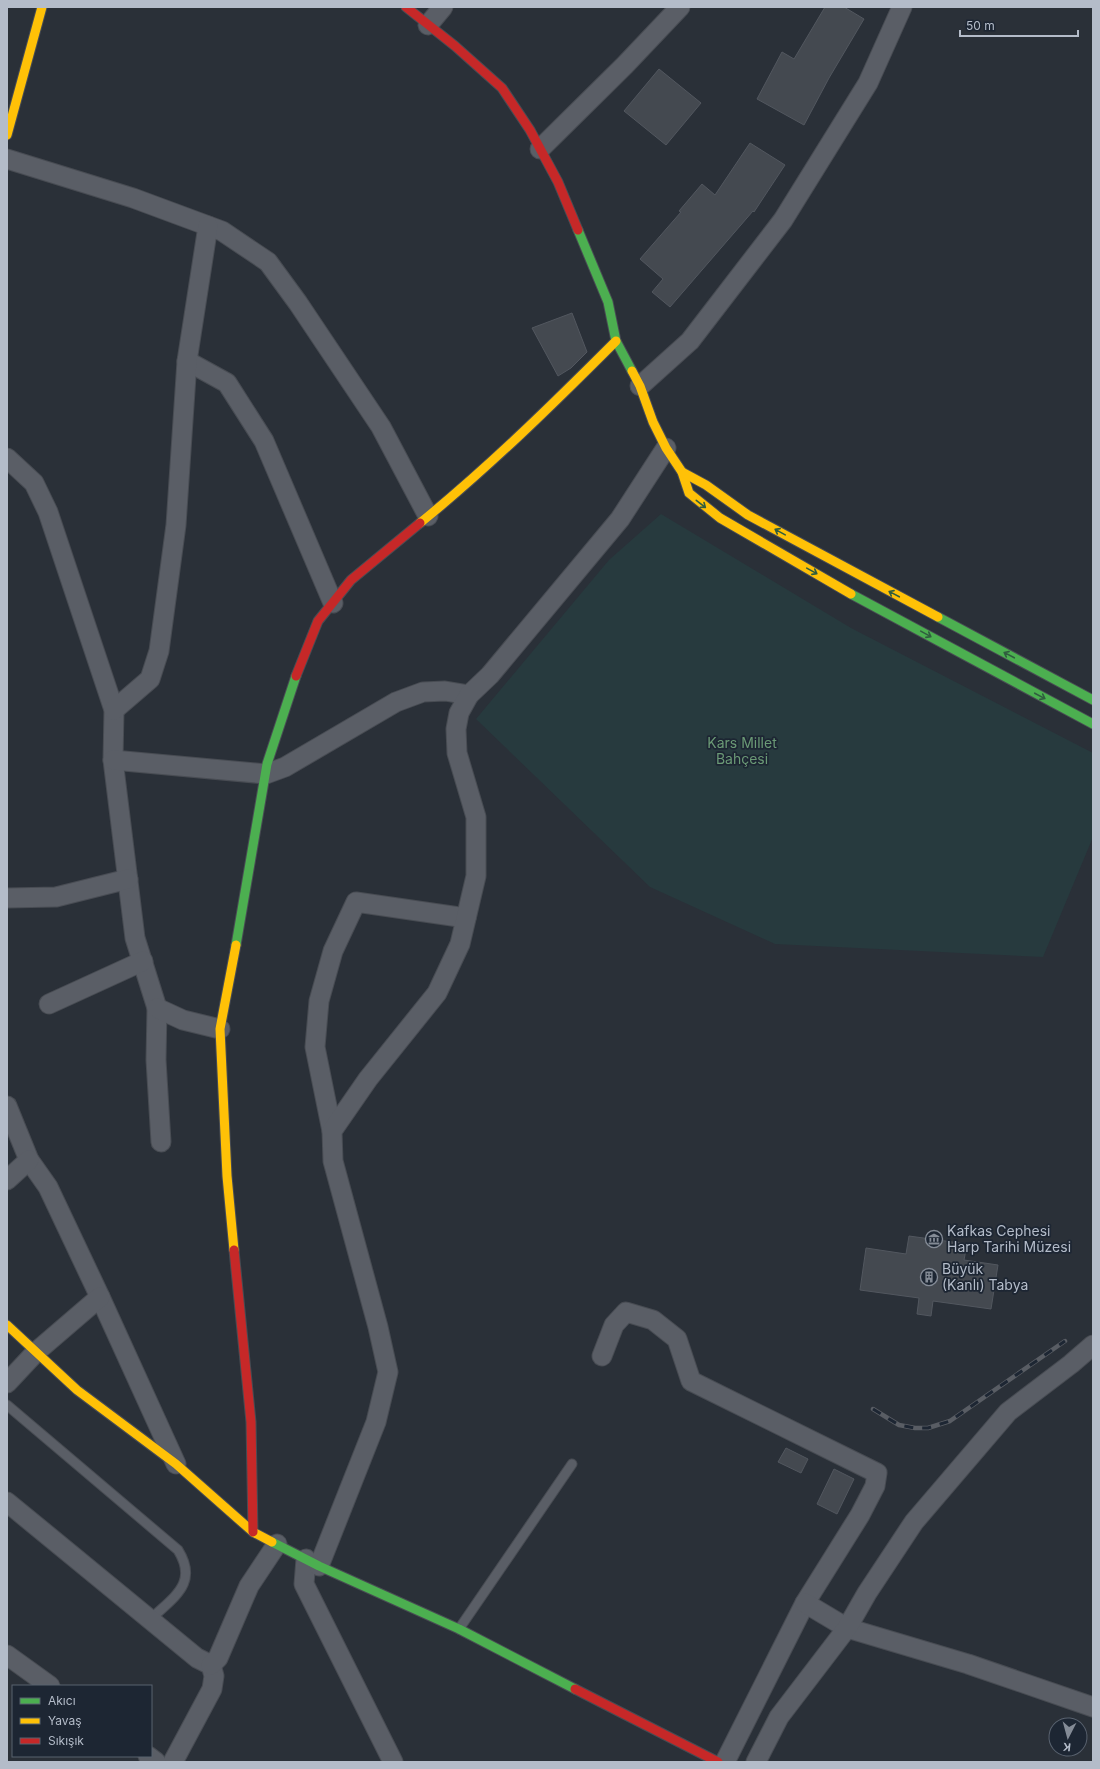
<svg xmlns="http://www.w3.org/2000/svg" width="1100" height="1769" font-family="Inter,sans-serif">
<style>
.green{fill:#273a3e}
.building{fill:#444950;stroke:#52575f}
.lines{fill:none;stroke-linecap:round;stroke-linejoin:round}
.lane-casing{stroke:#484c53;stroke-width:11}
.street-casing{stroke:#484c53;stroke-width:21}
.fast-casing{stroke:#484c53;stroke-width:11}
.slow-casing{stroke:#484c53;stroke-width:11}
.jam-casing{stroke:#484c53;stroke-width:11}
.lane{stroke:#5a5e66;stroke-width:9}
.street{stroke:#5a5e66;stroke-width:19}
.fast{stroke:#4caf50;stroke-width:9}
.slow{stroke:#ffc107;stroke-width:9}
.jam{stroke:#c62828;stroke-width:9}
.rail-casing{stroke:#595d64;stroke-width:4.5}
.rail{stroke:#1d2633;stroke-width:3;stroke-dasharray:9;stroke-linecap:butt}
.oneway{stroke:#305d3f}
.labels{text-anchor:middle;stroke-width:3.5;stroke-linejoin:round;paint-order:stroke}
.park-label{font-size:14px;fill:#6b9a76;stroke:#1d2633}
.poi-label{font-size:14px;fill:#b4bcc9;stroke:#1d2633;text-anchor:start}
</style>
<rect width="100%" height="100%" fill="#2a3038"/>
<path class="green" d="M661,514L851,628L1093,753V837L1043,957L775,944L650,887L476,719L609,560Z"/>
<g class="building">
<path d="M825,7H844L864,19L829,78L804,125L757,99L782,52L794,59Z"/>
<path d="M659,69L701,103L666,145L624,111Z"/>
<path d="M750,143L785,165L754,212L753,211L670,307L652,292L663,279L640,259L681,212L679,211L702,184L715,195Z"/>
<path d="M572,313L587,352L571,368L558,376L532,328Z"/>
<path d="M909,1236L967,1244L964,1260L998,1265L991,1309L933,1301L931,1316L917,1314L919,1298L860,1290L866,1248L906,1254Z"/>
<path d="M786,1448L808,1459L801,1473L778,1462Z"/>
<path d="M834,1469L854,1479L837,1514L817,1504Z"/>
</g>
<g class="lines">
<g class="lane-casing">
<g id="lane">
<path d="M7,1405L178,1550C199,1584 173,1597 150,1620"/>
<path d="M459,1629L572,1464"/>
</g>
</g>
<g class="street-casing">
<g id="street">
<path d="M428,25L443,7"/>
<path d="M540,149L625,65L680,7"/>
<path d="M7,159L133,198L222,231L268,262L298,303L381,427L428,516"/>
<path d="M187,361L227,383L264,441L333,603"/>
<path d="M640,386L690,341L783,220L868,83L902,7"/>
<path d="M7,458L34,483L48,512L114,710L113,760L135,938L157,1008L156,1060L161,1142"/>
<path d="M114,710L150,679L159,651L176,525L187,361L208,226"/>
<path d="M113,760L266,774L285,767L396,702L423,692L445,691L469,695"/>
<path d="M7,898L56,897L128,879"/>
<path d="M49,1004L143,961"/>
<path d="M157,1008L183,1020L220,1029"/>
<path d="M7,1106L29,1160L48,1187L100,1297L176,1464"/>
<path d="M332,1131L315,1047L319,1001L333,951L356,902L466,918"/>
<path d="M7,1180L29,1160"/>
<path d="M602,1356L614,1325L626,1312L653,1320L677,1339L691,1381L877,1473L875,1486L860,1515L805,1603L725,1762"/>
<path d="M7,1383L36,1352L100,1297"/>
<path d="M7,1502L197,1658L211,1665L214,1676L212,1689L173,1762"/>
<path d="M306,1559L304,1584L393,1762"/>
<path d="M319,1566L376,1422L388,1372L378,1327L333,1161L332,1131L368,1079L437,993L460,944L476,876V817L457,753L456,729L459,713L469,695L490,675L620,519L666,448"/>
<path d="M805,1603L847,1628L968,1664L1093,1707"/>
<path d="M7,1655L50,1686"/>
<path d="M211,1665L218,1658L249,1586L277,1544"/>
<path d="M148,1756L156,1762"/>
<path d="M756,1762L779,1717L847,1628L867,1593L914,1522L1008,1412L1071,1364L1093,1345"/>
</g>
</g>
<g class="fast-casing">
<g id="fast">
<path d="M578,230L608,302L616,341L632,371"/>
<path d="M851,594L1093,724"/>
<path d="M938,617L1093,700"/>
<path d="M236,945L267,764L296,676"/>
<path d="M272,1542L319,1566L459,1629L575,1689"/>
</g>
</g>
<g class="slow-casing">
<g id="slow">
<path d="M7,135L42,7"/>
<path d="M632,371L640,386L653,422L666,448L682,472L689,493L720,518L851,594"/>
<path d="M682,472L706,485L748,515L938,617"/>
<path d="M420,523C489,467 553,404 616,341"/>
<path d="M234,1250L227,1176L220,1029L236,945"/>
<path d="M7,1325L77,1390L176,1464L253,1532L272,1542"/>
</g>
</g>
<g class="jam-casing">
<g id="jam">
<path d="M406,7L455,46L502,88L530,130L558,182L578,230"/>
<path d="M296,676L318,621L351,580L420,523"/>
<path d="M234,1250L251,1422L253,1532"/>
<path d="M575,1689L718,1762"/>
</g>
</g>
<use href="#lane" class="lane"/>
<use href="#street" class="street"/>
<use href="#fast" class="fast"/>
<use href="#slow" class="slow"/>
<use href="#jam" class="jam"/>
<g class="rail-casing">
<path id="rail" d="M873,1409L899,1425L915,1428H928L950,1421L1065,1341"/>
</g>
<use href="#rail" class="rail"/>
</g>
<defs><path id="oneway-shaft" d="M-6 0H5M1.5-3L5.5 0L1.5 3" fill="none" stroke-width="1.6" stroke-linecap="round" stroke-linejoin="round"/></defs>
<g class="oneway">
<use href="#oneway-shaft" transform="translate(701 504) rotate(38)"/>
<use href="#oneway-shaft" transform="translate(780 532) rotate(-151)"/>
<use href="#oneway-shaft" transform="translate(812 571) rotate(29)"/>
<use href="#oneway-shaft" transform="translate(894 594) rotate(-152)"/>
<use href="#oneway-shaft" transform="translate(926 634) rotate(29)"/>
<use href="#oneway-shaft" transform="translate(1009 655) rotate(-152)"/>
<use href="#oneway-shaft" transform="translate(1040 696) rotate(28)"/>
</g>
<defs>
<g id="museum-ring" transform="scale(0.9)"><circle r="9.5" fill="#1d2633" stroke="#848b96" stroke-width="1.5"/><path d="M0-6L6-3V-2H-6V-3ZM-5-1h2V3h-2ZM-1-1h2V3h-2ZM3-1h2V3H3ZM-6 4H6V6H-6Z" fill="#848b96"/></g>
<g id="building-ring" transform="scale(0.9)"><circle r="9.5" fill="#1d2633" stroke="#848b96" stroke-width="1.5"/><path d="M-4-6H4V6H1V3H-1V6H-4ZM-2.5-4.3h1.7v1.8h-1.7ZM.8-4.3h1.7v1.8H.8ZM-2.5-1h1.7V.8h-1.7ZM.8-1h1.7V.8H.8Z" fill="#848b96"/></g>
</defs>
<g fill-rule="evenodd">
<use href="#museum-ring" x="934" y="1239"/>
<use href="#building-ring" x="929" y="1277"/>
</g>
<g class="labels">
<g class="park-label">
<text x="742" y="748">Kars Millet<tspan x="742" dy="16">Bahçesi</tspan></text>
</g>
<g class="poi-label">
<text x="947" y="1236">Kafkas Cephesi<tspan x="947" dy="16">Harp Tarihi Müzesi</tspan></text>
<text x="942" y="1274">Büyük<tspan x="942" dy="16">(Kanlı) Tabya</tspan></text>
</g>
</g>
<rect width="1100" height="1769" fill="none" stroke="#b4bcc9" stroke-width="16"/>
<rect x="12" y="1685" width="140" height="72" fill="#1d2633" stroke="#59626f"/>
<rect x="20" y="1698" width="20" height="6" fill="#4caf50" stroke="#59626f"/>
<text x="48" y="1705" font-size="12" fill="#b4bcc9">Akıcı</text>
<rect x="20" y="1718" width="20" height="6" fill="#ffc107" stroke="#59626f"/>
<text x="48" y="1725" font-size="12" fill="#b4bcc9">Yavaş</text>
<rect x="20" y="1738" width="20" height="6" fill="#c62828" stroke="#59626f"/>
<text x="48" y="1745" font-size="12" fill="#b4bcc9">Sıkışık</text>
<g transform="translate(1068 1737) rotate(186)"><circle r="19" fill="#1d2633" stroke="#59626f"/>
<path d="M0-3L7 15L0 10L-7 15Z" fill="#848b96"/>
<text y="-6" font-size="11" font-weight="bold" text-anchor="middle" fill="#b4bcc9">K</text>
</g>
<path d="M960 30v6h118v-6" fill="none" stroke="#b4bcc9" stroke-width="2"/>
<text x="966" y="30" font-size="12" fill="#b4bcc9" stroke="#1d2633" stroke-width="3" paint-order="stroke">50 m</text>
</svg>
